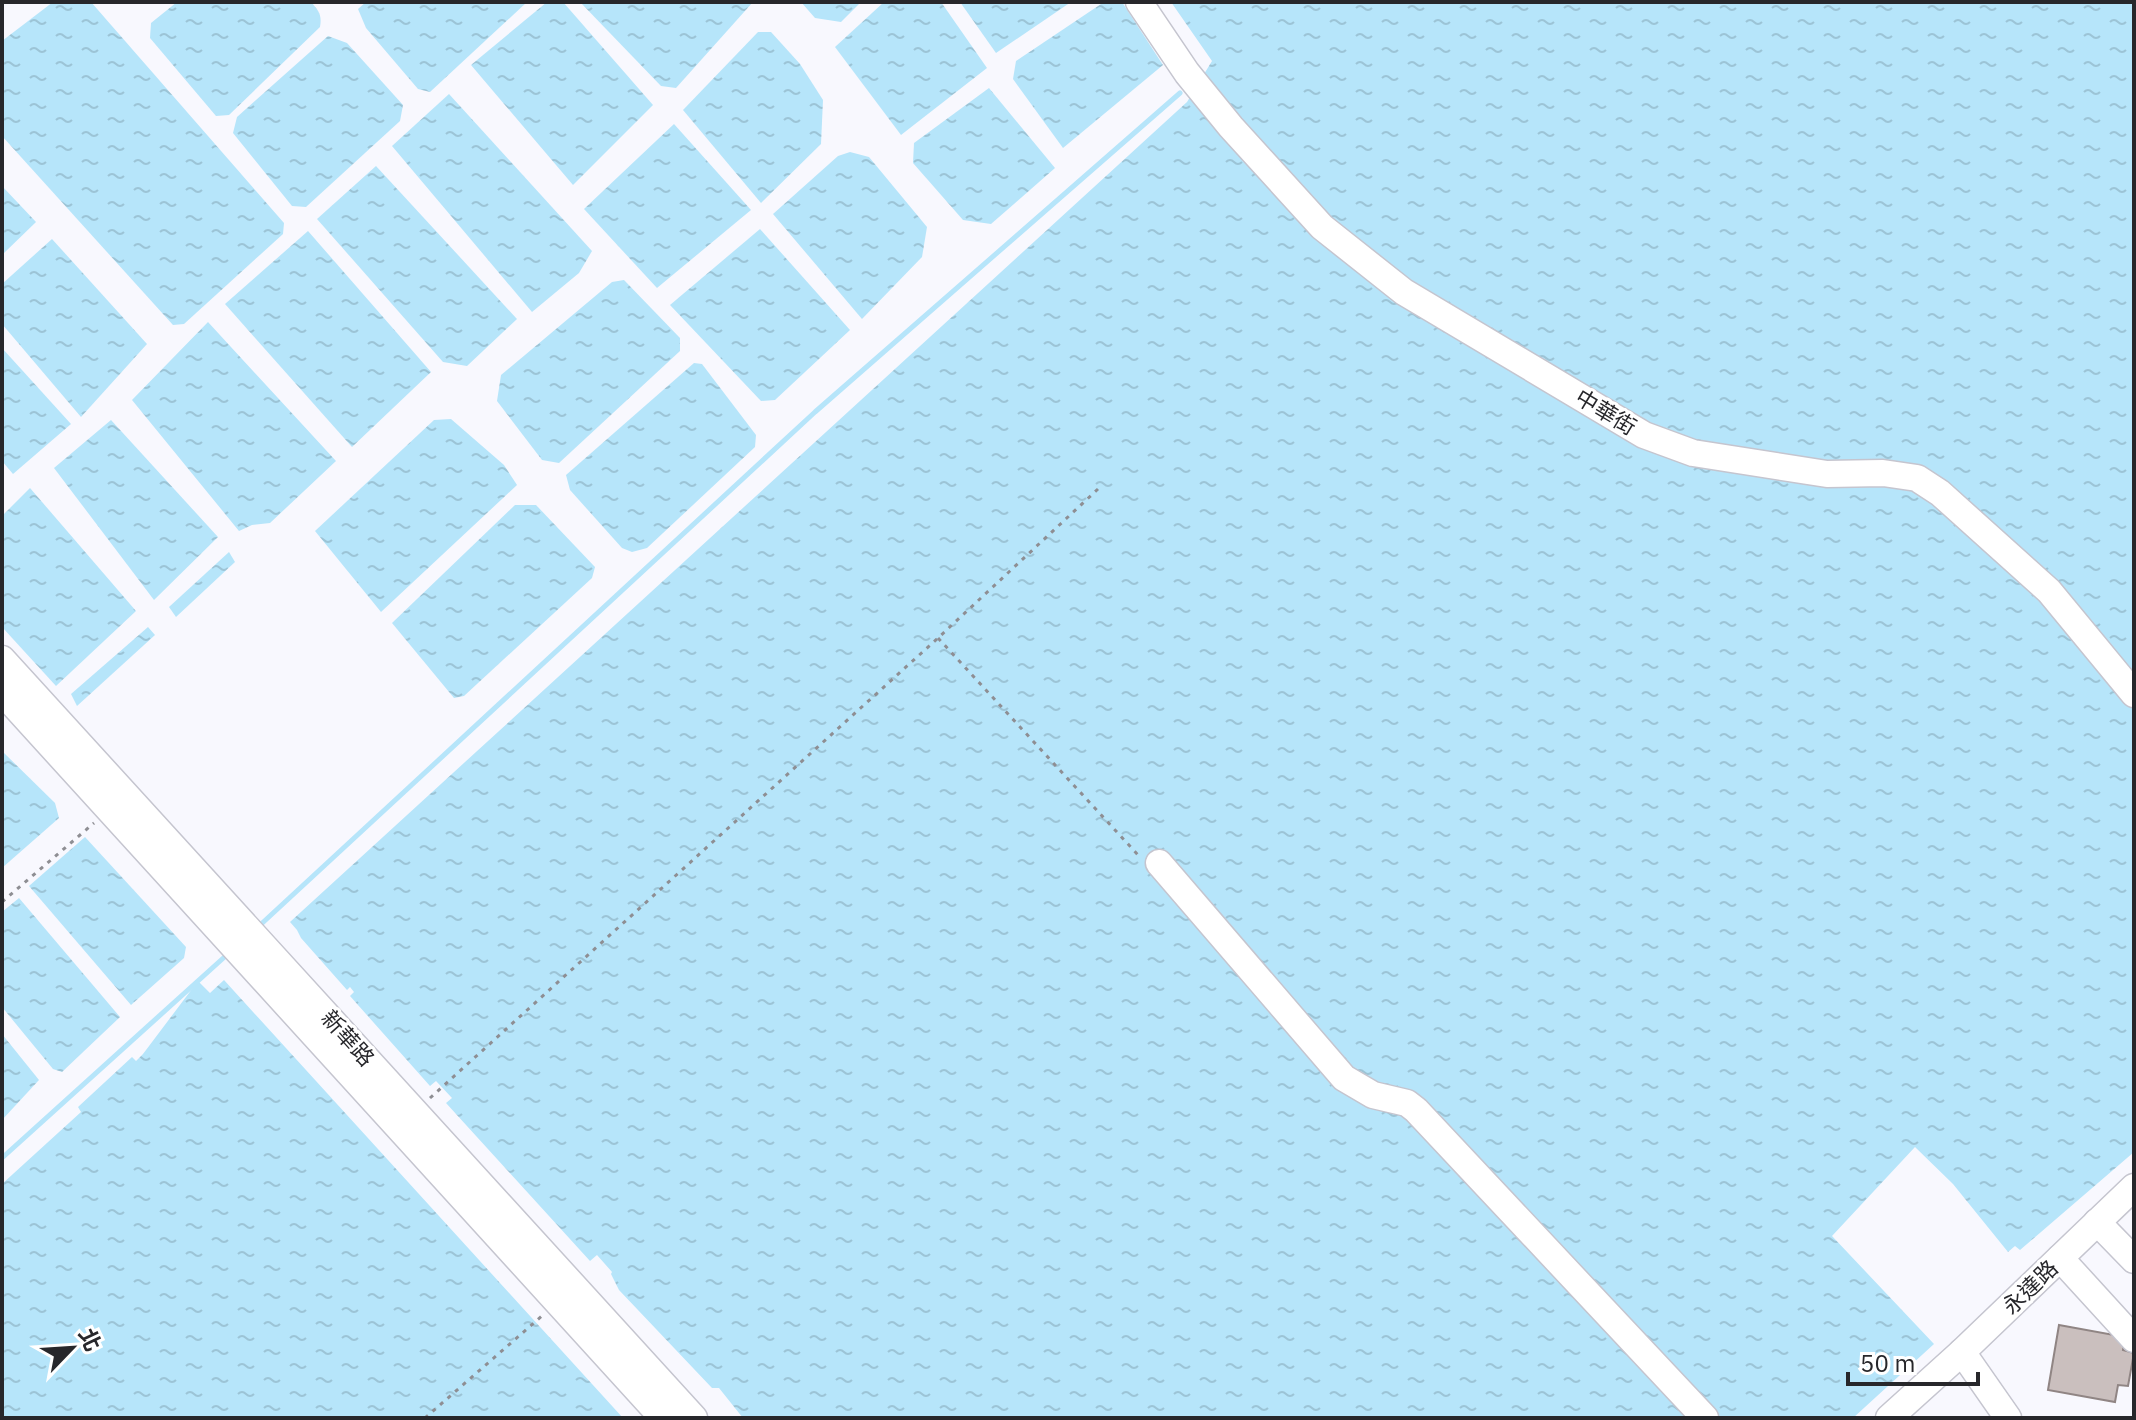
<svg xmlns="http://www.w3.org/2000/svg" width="2136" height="1420" font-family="'IBM Plex Sans','Noto Sans TC',sans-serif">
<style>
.water{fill:url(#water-ripples)}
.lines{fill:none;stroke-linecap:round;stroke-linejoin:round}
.stream{stroke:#b6e5fa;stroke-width:5}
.building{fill:#cabfbe;stroke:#908584;stroke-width:2}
.minor-casing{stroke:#c5c5cf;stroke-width:29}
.path{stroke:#8e8e93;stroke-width:3;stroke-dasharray:4 6;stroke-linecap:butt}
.minor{stroke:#fff;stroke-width:26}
.labels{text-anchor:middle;stroke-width:6;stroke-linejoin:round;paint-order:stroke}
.street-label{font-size:22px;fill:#27272b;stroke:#fff}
</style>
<defs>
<pattern id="water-ripples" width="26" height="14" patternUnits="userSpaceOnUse" patternTransform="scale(2)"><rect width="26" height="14" fill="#b6e5fa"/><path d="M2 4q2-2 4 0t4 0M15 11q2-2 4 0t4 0" fill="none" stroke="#9cc4d6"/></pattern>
</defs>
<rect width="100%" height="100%" fill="#f8f8fe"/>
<g class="water">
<path d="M53,2H91L284,223L283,234L184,324L173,325L2,136V41Z"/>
<path d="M177,2H311C319,11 322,15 320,27L229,115L216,116L150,38L151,23Z"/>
<path d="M366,2H527L430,92L418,89L366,28L358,9Z"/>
<path d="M547,2H563L653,105L573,185L471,65Z"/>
<path d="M580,2H753L676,88L661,86Z"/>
<path d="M801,2H861L841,22L815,18Z"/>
<path d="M884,2H941L987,68L901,135L835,47Z"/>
<path d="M960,2H1071L996,53Z"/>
<path d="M1104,2H1122L1163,65L1063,148L1013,79L1016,61Z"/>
<path d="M1171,2H2134V1152L2020,1250L2015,1246L2008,1252L1953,1184L1915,1147L1832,1236L1934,1344L1853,1418H743L719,1388H712L619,1290L611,1274L612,1272L597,1255L590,1261L446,1103L452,1098L436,1081L430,1086L350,996L354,992L350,987L347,990L301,938L297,930L290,922L1187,102L1212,61Z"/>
<path d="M758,32H771L800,64L823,100L821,144L761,203L683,110Z"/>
<path d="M328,36L347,43L403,105L400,121L306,207L292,206L233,133L237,117Z"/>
<path d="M989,88L1055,168L991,224L963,220L913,163L914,143Z"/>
<path d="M449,94L592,251L579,273L532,312L392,146Z"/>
<path d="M674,124L751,210L657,288L584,209Z"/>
<path d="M850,152L869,157L927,227L922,257L862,319L773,214L838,156Z"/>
<path d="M376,166L517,319L467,366L443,362L317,219Z"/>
<path d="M2,186L36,222L2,255Z"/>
<path d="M760,229L850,330L775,400L761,401L670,305Z"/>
<path d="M308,231L431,372L352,447L225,304Z"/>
<path d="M52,239L147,344L81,417L2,324V284Z"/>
<path d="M624,280L680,338V351L559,463L542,460L497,401L501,375L612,282Z"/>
<path d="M208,322L336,461L270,523L252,525L239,531L132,400Z"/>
<path d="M2,348L71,424L13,474L2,461Z"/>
<path d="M694,363L702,364L756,435L755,447L647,548L632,552L622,548L570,490L566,475Z"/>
<path d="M451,419L504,465L517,485L381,612L315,531L434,420Z"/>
<path d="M111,420L218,537L154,600L54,468Z"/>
<path d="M30,488L136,611L56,686L2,627V516Z"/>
<path d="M515,505H536L595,567L592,578L464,696L454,698L392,623Z"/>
<path d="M229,552L235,562L176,617L169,607Z"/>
<path d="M148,627L155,635L77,706L71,694Z"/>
<path d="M2,751L55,803L59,818L2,868Z"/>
<path d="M85,837L186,947L184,958L131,1005L29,886Z"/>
<path d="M19,898L120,1017L62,1072L53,1069L2,1007V912Z"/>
<path d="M224,980L623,1418H2V1184L81,1112L78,1107L132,1057L136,1061L143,1054L198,981L210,993Z"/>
<path d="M2,1034L39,1080L2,1120Z"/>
</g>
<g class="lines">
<g class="stream">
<path d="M258,927L815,412L1180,93"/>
<path d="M2,1158L230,952"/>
</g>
</g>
<path class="building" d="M2059,1325L2125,1337L2123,1350L2134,1353L2128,1386L2118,1385L2115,1402L2048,1390Z"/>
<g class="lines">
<g class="minor-casing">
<g id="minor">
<path d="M1139,2L1187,73L1231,127L1322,227L1404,292L1644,435L1693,453L1827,474L1883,473L1917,478L1940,493L2049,591L2134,694"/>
<path d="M2,659L694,1418"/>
<path d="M2,692L663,1418"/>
<path d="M1159,863L1344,1078L1373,1095L1407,1103L1416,1110L1705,1418"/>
<path d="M2097,1222L2134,1260"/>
<path d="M2060,1258L2134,1339"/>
<path d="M1962,1352L2008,1418"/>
<path d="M1889,1418L1962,1352L2134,1187"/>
</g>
</g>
<g class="path">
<path d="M938,638L1139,856"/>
<path d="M2,902L94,823"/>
<path d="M430,1098L938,638L1098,489"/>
<path d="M425,1418L543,1315"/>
</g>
<use href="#minor" class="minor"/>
</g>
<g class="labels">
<g class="street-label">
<text transform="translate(1606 412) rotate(31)" y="8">中華街</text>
<text transform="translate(348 1038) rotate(48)" y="8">新華路</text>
<text transform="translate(2030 1287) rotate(-44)" y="8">永達路</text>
</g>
</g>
<rect width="2136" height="1420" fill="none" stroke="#27272b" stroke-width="8"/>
<g transform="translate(72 1348) rotate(65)" stroke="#ffffff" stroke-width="6" paint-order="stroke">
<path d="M0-6L14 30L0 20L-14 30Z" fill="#27272b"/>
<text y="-12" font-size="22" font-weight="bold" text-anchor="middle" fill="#27272b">北</text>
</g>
<path d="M1848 1372v12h130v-12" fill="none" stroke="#27272b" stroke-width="4"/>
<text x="1860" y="1372" font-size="24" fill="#27272b" stroke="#ffffff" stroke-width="6" paint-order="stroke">50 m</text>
</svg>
